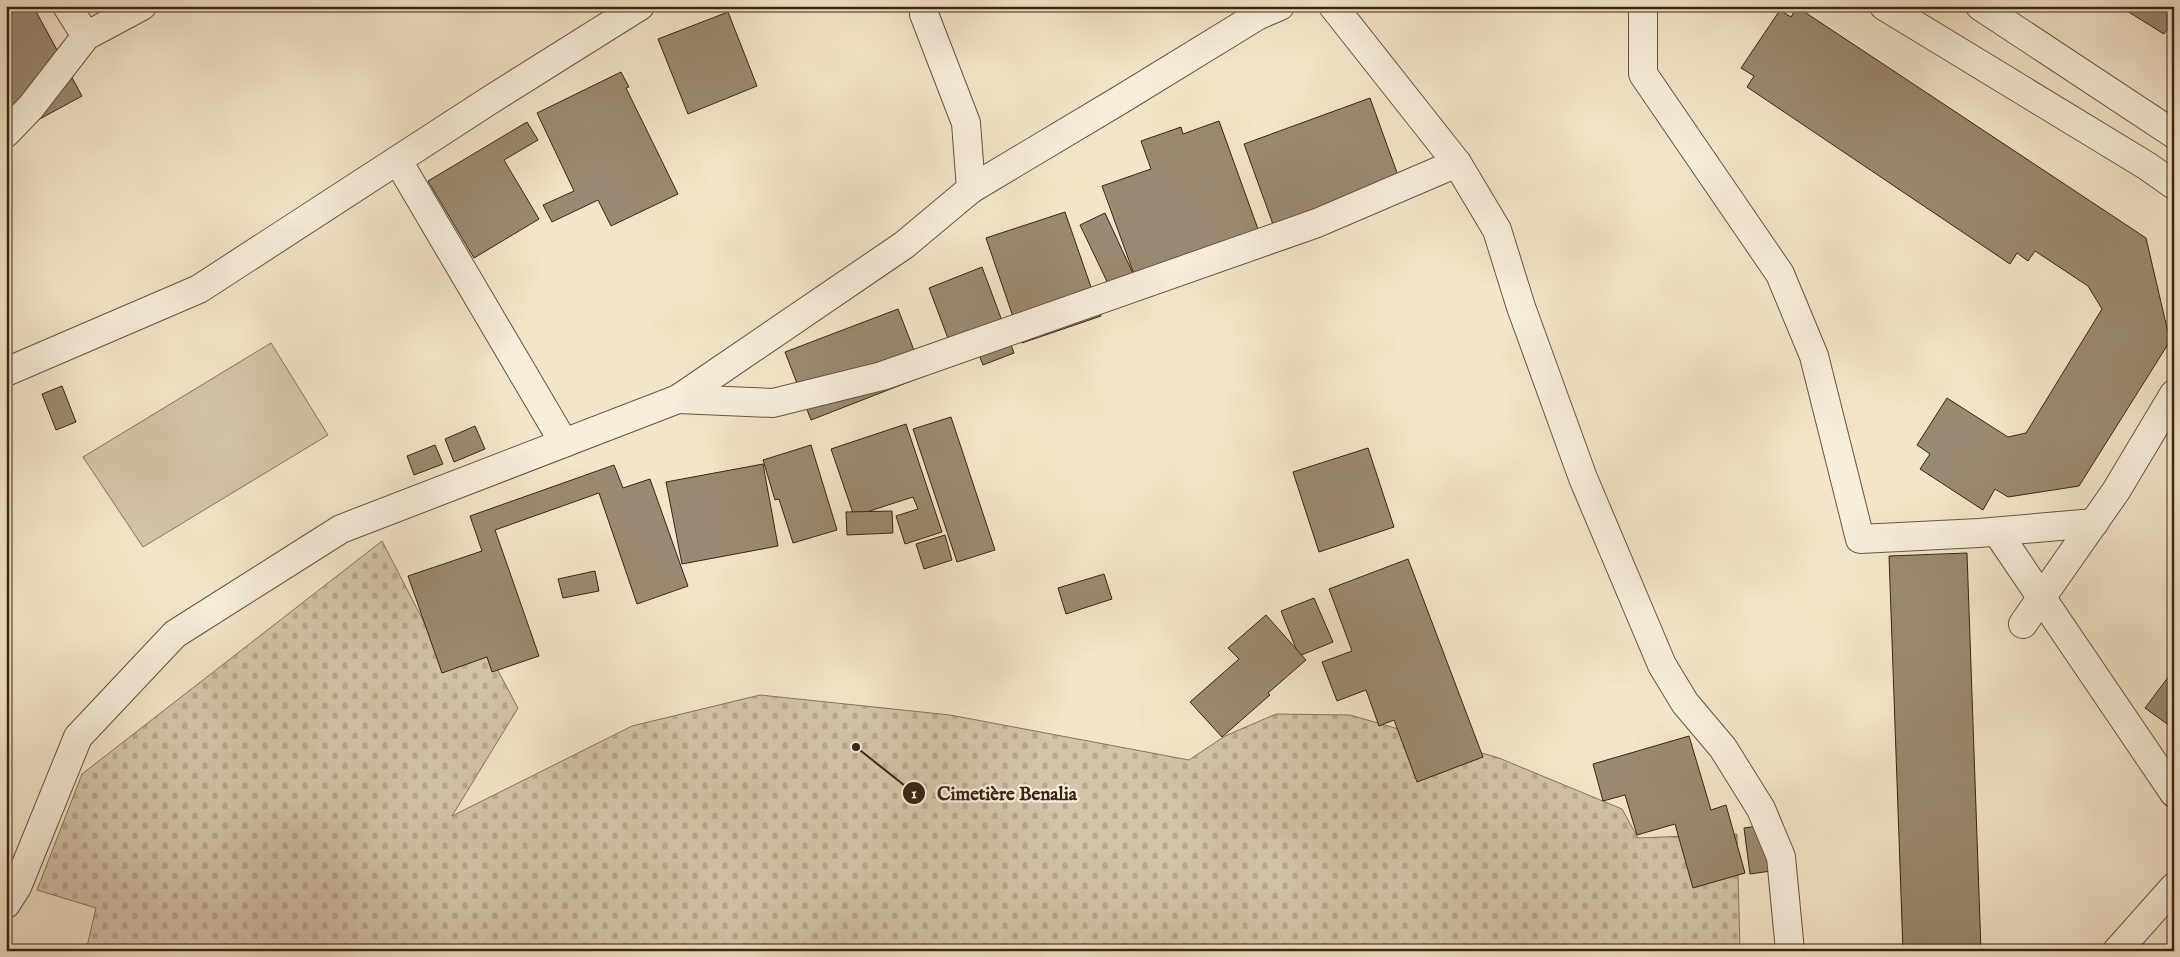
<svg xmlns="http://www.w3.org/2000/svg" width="2180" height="957" font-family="'IM FELL English',serif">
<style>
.green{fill:#d3c4aa;stroke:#86745f}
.cemetery{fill:url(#cemetery-stones);stroke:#86745f}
.building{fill:#9a8972;stroke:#392514}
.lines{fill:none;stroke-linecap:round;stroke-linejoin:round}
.minor-casing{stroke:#685541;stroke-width:30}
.minor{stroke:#f7eedc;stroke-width:28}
.leader{fill:none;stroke:#392514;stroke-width:2}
.callout-dot{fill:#392514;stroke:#f7eedc;stroke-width:2}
.mark-label{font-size:15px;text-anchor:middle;font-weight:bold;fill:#fff}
.callout-label{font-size:19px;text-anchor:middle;font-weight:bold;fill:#392514;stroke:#f7eedc;stroke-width:4.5;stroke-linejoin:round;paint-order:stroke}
</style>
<defs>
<pattern id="cemetery-stones" width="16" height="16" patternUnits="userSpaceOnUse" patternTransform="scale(1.25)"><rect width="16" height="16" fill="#d3c4aa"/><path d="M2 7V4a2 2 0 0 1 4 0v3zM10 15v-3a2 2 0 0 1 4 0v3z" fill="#b6a891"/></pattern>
</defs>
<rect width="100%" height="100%" fill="#f3e5c9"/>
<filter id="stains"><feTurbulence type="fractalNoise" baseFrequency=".004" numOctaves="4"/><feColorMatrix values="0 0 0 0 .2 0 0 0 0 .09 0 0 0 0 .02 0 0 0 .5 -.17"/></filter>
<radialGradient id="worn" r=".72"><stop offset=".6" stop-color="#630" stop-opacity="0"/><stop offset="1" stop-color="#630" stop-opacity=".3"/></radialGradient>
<path class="green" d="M271,343L328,435L143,547L83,457Z"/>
<path class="cemetery" d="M382,541L428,630L481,639L518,708L452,816L632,726L760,695L950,715L1189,760L1225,736L1276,714L1350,715L1499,758L1622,809L1638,838L1737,834L1740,951H86L96,908L37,890L82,774Z"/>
<g class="building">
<path d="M6,6H33L82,96L14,133L6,120Z"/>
<path d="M2119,6H2174V19L2164,34Z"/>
<path d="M1797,7L2146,238L2170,341L2079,486L2008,497L1995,489L1983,510L1920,469L1930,454L1917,445L1947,398L2008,437L2026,433L2102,309L2088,286L2035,251L2028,261L2017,253L2010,264L1747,87L1754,76L1741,68L1780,10L1791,17Z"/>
<path d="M728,12L757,86L688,114L658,39Z"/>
<path d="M621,72L629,87L626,88L678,194L611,226L598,200L552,222L543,205L574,191L537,113Z"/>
<path d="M1370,98L1404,192L1279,241L1244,144Z"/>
<path d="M1219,121L1267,254L1143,299L1102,186L1151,169L1141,141L1181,127L1183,134Z"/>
<path d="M527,122L538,140L504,160L539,219L474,258L428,181Z"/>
<path d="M1065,212L1101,316L1022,343L986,238Z"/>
<path d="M1105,213L1136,280L1112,292L1080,225Z"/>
<path d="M982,267L1014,353L983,365L973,340L952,349L929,288Z"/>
<path d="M898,309L924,376L811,420L785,352Z"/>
<path d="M62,386L76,422L56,430L42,394Z"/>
<path d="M951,417L995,550L957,562L913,429Z"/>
<path d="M906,424L942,532L905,544L896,516L918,509L913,497L854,516L831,449Z"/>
<path d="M475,426L485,449L454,462L445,439Z"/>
<path d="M435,445L443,464L414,475L407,456Z"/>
<path d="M811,445L837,530L793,543L779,499L775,500L763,460Z"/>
<path d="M1368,448L1394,527L1319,552L1293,472Z"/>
<path d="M763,464L778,546L682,564L666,482Z"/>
<path d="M614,465L623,488L650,479L688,586L637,604L599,493L495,530L539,656L492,672L487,657L442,673L408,576L482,551L470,516Z"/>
<path d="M892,511L893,533L847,535L846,512Z"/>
<path d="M945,535L952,560L924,569L916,544Z"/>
<path d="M1967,553L1981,951H1903L1889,556Z"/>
<path d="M1408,559L1483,757L1417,782L1394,720L1379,726L1366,690L1337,701L1322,662L1352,651L1329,589Z"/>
<path d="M595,571L599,591L563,598L558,579Z"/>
<path d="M1104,574L1112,599L1066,614L1058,588Z"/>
<path d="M1314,598L1333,642L1299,656L1281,611Z"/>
<path d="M1266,615L1306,660L1268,693L1270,695L1222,737L1190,702L1239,659L1228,648Z"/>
<path d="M2169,676L2174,680V729L2145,708Z"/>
<path d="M1689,736L1711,810L1726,805L1745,873L1693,888L1675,824L1637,835L1625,795L1603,801L1593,764Z"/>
<path d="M1765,825L1771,871L1750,874L1744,828Z"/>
</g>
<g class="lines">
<g class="minor-casing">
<g id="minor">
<path d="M67,6L86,36"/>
<path d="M1333,6L1457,163L1497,230L1521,307L1583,478L1662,665L1685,703L1723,748L1761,809L1781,857L1790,951"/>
<path d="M1643,6V74L1780,274L1814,356L1860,539L1979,533L2094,523"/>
<path d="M1884,6L2147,166L2174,185"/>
<path d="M1980,6L2174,134"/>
<path d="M6,133L31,107L86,36L142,6"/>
<path d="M398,161L564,443"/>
<path d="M971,189L1120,100L1257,16L1280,6"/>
<path d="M6,372L199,289L487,102L640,6"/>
<path d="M678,399L773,403L882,376L1317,223L1457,163"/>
<path d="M1997,532L2174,793"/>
<path d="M2023,624L2116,491L2174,394"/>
<path d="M6,904L17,887L78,737L175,634L341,529L678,399L904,245L971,189L966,123L924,14L926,6"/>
<path d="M2117,951L2174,887"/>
</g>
</g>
<use href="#minor" class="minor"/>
</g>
<path class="leader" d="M856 747L914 793"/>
<g class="callout-dot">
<circle cx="856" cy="747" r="5"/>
<circle cx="914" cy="793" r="12"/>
</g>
<g class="mark-label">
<text x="914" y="798">1</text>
</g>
<g class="callout-label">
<text x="1007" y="800">Cimetière Benalia</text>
</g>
<rect width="2180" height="957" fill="none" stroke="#f3e5c9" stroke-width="25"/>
<rect x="8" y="8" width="2165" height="942" fill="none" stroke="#392514" stroke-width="2.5"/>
<rect x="12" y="12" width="2155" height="932" fill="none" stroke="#392514"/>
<rect width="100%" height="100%" filter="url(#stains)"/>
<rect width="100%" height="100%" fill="url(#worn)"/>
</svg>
